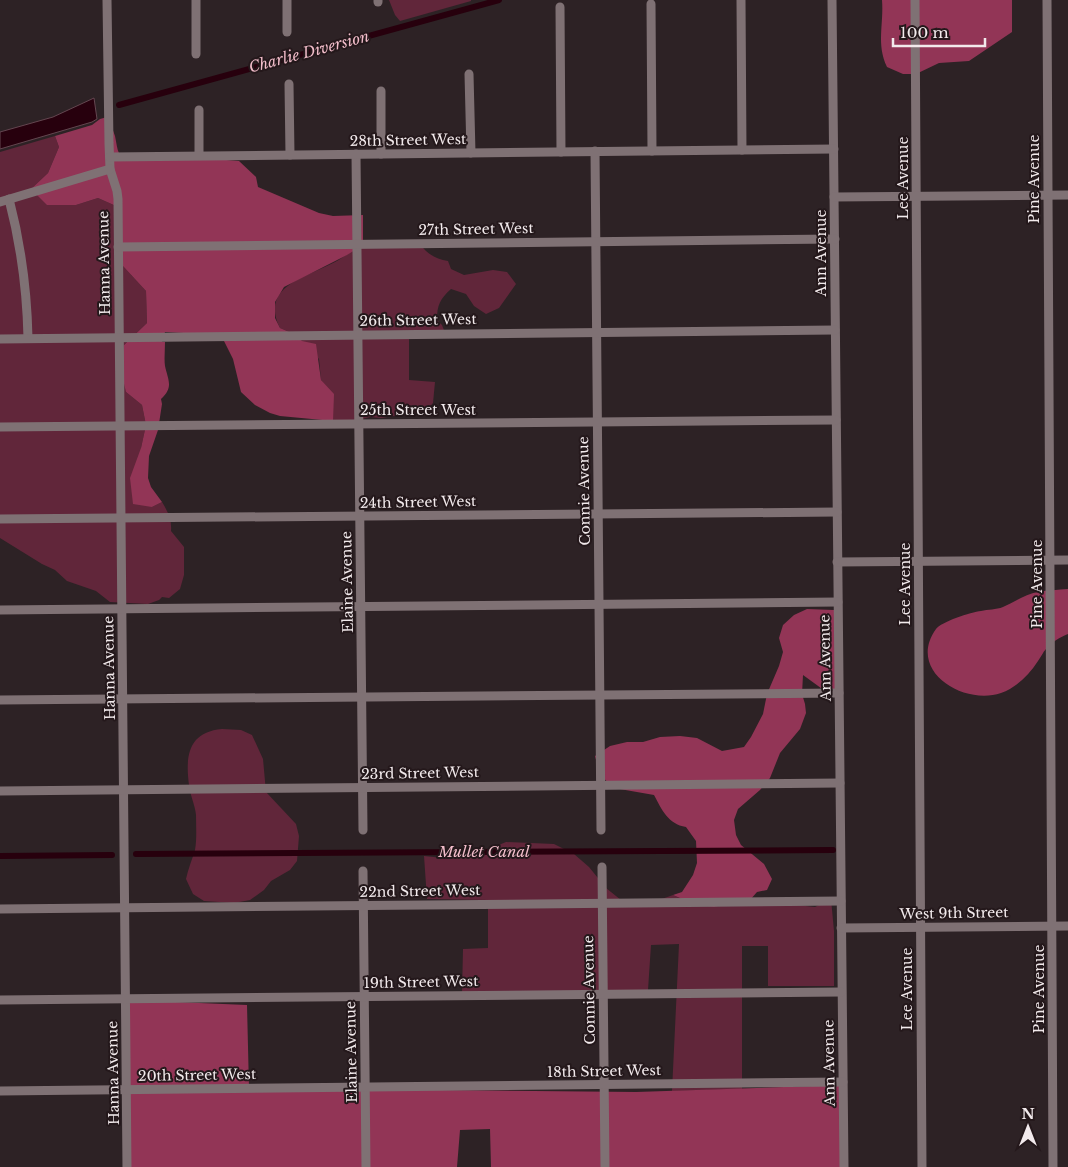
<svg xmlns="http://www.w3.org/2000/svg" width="1068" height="1167" font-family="'Libre Baskerville',serif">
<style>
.green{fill:#61263a}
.forest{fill:#923556}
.water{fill:#27000d;stroke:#644650}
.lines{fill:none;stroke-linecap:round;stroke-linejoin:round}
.canal{stroke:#27000d;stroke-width:6}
.minor{stroke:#7f7174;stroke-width:9}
.labels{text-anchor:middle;stroke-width:4;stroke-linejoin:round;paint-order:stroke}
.street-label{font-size:14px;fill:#f2eaec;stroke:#24181b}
.water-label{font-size:15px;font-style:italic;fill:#f2bdca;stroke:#24181b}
</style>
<rect width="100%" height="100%" fill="#2d2225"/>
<g class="green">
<path d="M389,0H471V1L400,21L395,15Z"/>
<path d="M55,136L59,147L48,173L31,189L76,205L98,198L116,206L122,265L146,291L147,323L124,345L126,392L142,405L146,425L141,448L152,507L162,502C168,512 172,520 171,531L184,547V575L180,589L169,598L162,597L159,600L148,604L110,602L96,591L67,581L55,570L42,564L0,538V152Z"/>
<path d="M420,244C427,254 436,259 448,261L451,269L464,275L493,270L507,272L516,284L499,308L486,314L474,306L466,294L451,289C440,299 437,305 437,320L442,325L445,333L409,334V380L435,382L433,403L426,411L381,418L370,417L354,421H333L323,383L321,380L319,359L294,334L280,328C259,286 307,277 335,262C343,258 358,246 365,244C382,242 402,244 420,244Z"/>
<path d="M222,729L241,730L252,735L263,759L266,792L296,824L299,836L297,861L290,870L271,881L264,890L250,900L234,903L204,901L193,894L186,879C188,869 192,860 195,850C197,839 196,826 196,815C195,805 190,795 189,785C185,755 189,732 222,729Z"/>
<path d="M506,842L554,844L574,854L589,867L606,888L621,900H659L673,895L696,905L714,907L750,900L815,907L831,899L834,931V986H768V946H742V1089L672,1091L679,944L651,945L648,990L462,993L463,949L488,948V900L427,899L424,856L443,858L477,854Z"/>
</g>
<g class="forest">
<path d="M882,0H1012V32L969,61L939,63L916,74H903L887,67C876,44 884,24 882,0Z"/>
<path d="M107,117C109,123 113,129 115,136C117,145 117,155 125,161L189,157L239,161L256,177L258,187L319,213L333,216L363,215V245L347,255L284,287L275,302V318L280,328L294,334L302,341L316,344L321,380L334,394L333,421L280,416L270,413L255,405L241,392L233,359L221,335L165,332L162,342H165C165,350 164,359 165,366C168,380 174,387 161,399L162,404L158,430L149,456L148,478L151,487L162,502L152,507L133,504L130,478L141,448L146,425L142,405L126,392L121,371L124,345L147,323L146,291L122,265L116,206L98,198L76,205H47L31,189L48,173L59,147L55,136L92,125L100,119Z"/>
<path d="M1068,589V634C1060,637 1052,642 1046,649C1043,652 1041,657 1038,661C1029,675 1017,687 1001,693C964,706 906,671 936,629C941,622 971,612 981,611C988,609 996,610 1003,607C1014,602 1026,594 1038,592C1048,590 1058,590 1068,589Z"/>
<path d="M807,609L834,610L839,695L825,691L803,675L802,694L805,704L806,713L800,729L780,753L770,778L760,790L738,809L734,820L736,835L741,845L764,864L772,879L767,890L757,892L750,900L714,907L696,905L673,895L682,892L693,875L697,863L696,841L686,827C668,824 662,810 654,795L614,788L600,775L595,756L610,746L627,742H643L660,737L680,736L697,738L722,751L744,747L751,737L763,714L767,694L779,666L783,652L779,638L783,625L794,615Z"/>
<path d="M128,1000L247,1005L249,1088L636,1092L842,1085L843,1167H491L490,1129L460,1130L457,1167H128Z"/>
</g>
<path class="water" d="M94,98L97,119L92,122L0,149V132L53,117Z"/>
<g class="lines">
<g class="canal">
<path d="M119,105L499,0"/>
<path d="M136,854L833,850"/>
<path d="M0,856L112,855"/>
</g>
<g class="minor">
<path d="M107,0L109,143L110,169L117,191L118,199L127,1167"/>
<path d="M196,0V54"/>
<path d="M378,0V2"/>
<path d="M741,0L742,150"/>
<path d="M832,0L844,1167"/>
<path d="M915,0L922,1167"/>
<path d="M1047,0L1053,1167"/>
<path d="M651,4L652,151"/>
<path d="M560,7L561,152"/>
<path d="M287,32V0"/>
<path d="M469,74L471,153"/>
<path d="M289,84L290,155"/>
<path d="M381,91V154"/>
<path d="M199,110V155"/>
<path d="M595,151L601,830"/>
<path d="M356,154L363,830"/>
<path d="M110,157L834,149"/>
<path d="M834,197L1068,195"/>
<path d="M9,199C21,245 27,291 28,338"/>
<path d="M0,202L110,169"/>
<path d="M118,247L835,239"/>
<path d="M0,339L835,330"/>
<path d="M0,427L836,420"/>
<path d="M0,519L837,512"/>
<path d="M837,562L1068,560"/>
<path d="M0,610L838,602"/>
<path d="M0,700L839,693"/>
<path d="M0,791L840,783"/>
<path d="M602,867L605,1167"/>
<path d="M363,871L366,1167"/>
<path d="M0,909L841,901"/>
<path d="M841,928L1068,926"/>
<path d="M0,1000L841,992"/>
<path d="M0,1091L843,1082"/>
</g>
</g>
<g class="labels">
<g class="street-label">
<text transform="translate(408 140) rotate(-1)" y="5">28th Street West</text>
<text transform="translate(903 178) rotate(-90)" y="5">Lee Avenue</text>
<text transform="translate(1034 179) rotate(-90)" y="5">Pine Avenue</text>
<text transform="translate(476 229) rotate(-1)" y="5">27th Street West</text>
<text transform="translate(821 253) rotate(-90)" y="5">Ann Avenue</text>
<text transform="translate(104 263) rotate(-91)" y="5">Hanna Avenue</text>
<text transform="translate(418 320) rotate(-1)" y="5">26th Street West</text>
<text x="418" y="415">25th Street West</text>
<text transform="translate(584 491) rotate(-91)" y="5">Connie Avenue</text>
<text transform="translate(418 502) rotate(-1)" y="5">24th Street West</text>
<text transform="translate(347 582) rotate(-91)" y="5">Elaine Avenue</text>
<text transform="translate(905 584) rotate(-90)" y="5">Lee Avenue</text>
<text transform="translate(1037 584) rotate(-90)" y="5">Pine Avenue</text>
<text transform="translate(825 658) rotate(-91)" y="5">Ann Avenue</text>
<text transform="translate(109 668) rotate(-91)" y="5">Hanna Avenue</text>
<text transform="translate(420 773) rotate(-1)" y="5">23rd Street West</text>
<text transform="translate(420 891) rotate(-1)" y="5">22nd Street West</text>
<text transform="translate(954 913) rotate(-1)" y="5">West 9th Street</text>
<text transform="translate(421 982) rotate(-1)" y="5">19th Street West</text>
<text transform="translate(907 989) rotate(-90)" y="5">Lee Avenue</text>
<text transform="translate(1039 989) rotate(-90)" y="5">Pine Avenue</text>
<text transform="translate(589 990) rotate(-91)" y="5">Connie Avenue</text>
<text transform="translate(351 1052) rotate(-91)" y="5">Elaine Avenue</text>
<text transform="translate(829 1063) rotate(-91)" y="5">Ann Avenue</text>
<text transform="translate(604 1071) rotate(-1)" y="5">18th Street West</text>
<text transform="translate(113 1073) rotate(-91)" y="5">Hanna Avenue</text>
<text transform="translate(197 1075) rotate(-1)" y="5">20th Street West</text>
</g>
<g class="water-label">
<text transform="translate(309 52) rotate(-15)" y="5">Charlie Diversion</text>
<text x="484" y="857">Mullet Canal</text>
</g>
</g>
<g transform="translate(1028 1127)" stroke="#24181b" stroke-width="4" paint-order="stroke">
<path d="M0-4L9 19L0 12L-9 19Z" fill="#f2eaec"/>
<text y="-8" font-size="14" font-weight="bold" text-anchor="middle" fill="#f2eaec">N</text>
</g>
<path d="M893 38v8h92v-8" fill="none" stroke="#f2eaec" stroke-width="2.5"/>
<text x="900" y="38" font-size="15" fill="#f2eaec" stroke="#24181b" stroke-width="4" paint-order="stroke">100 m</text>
</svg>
